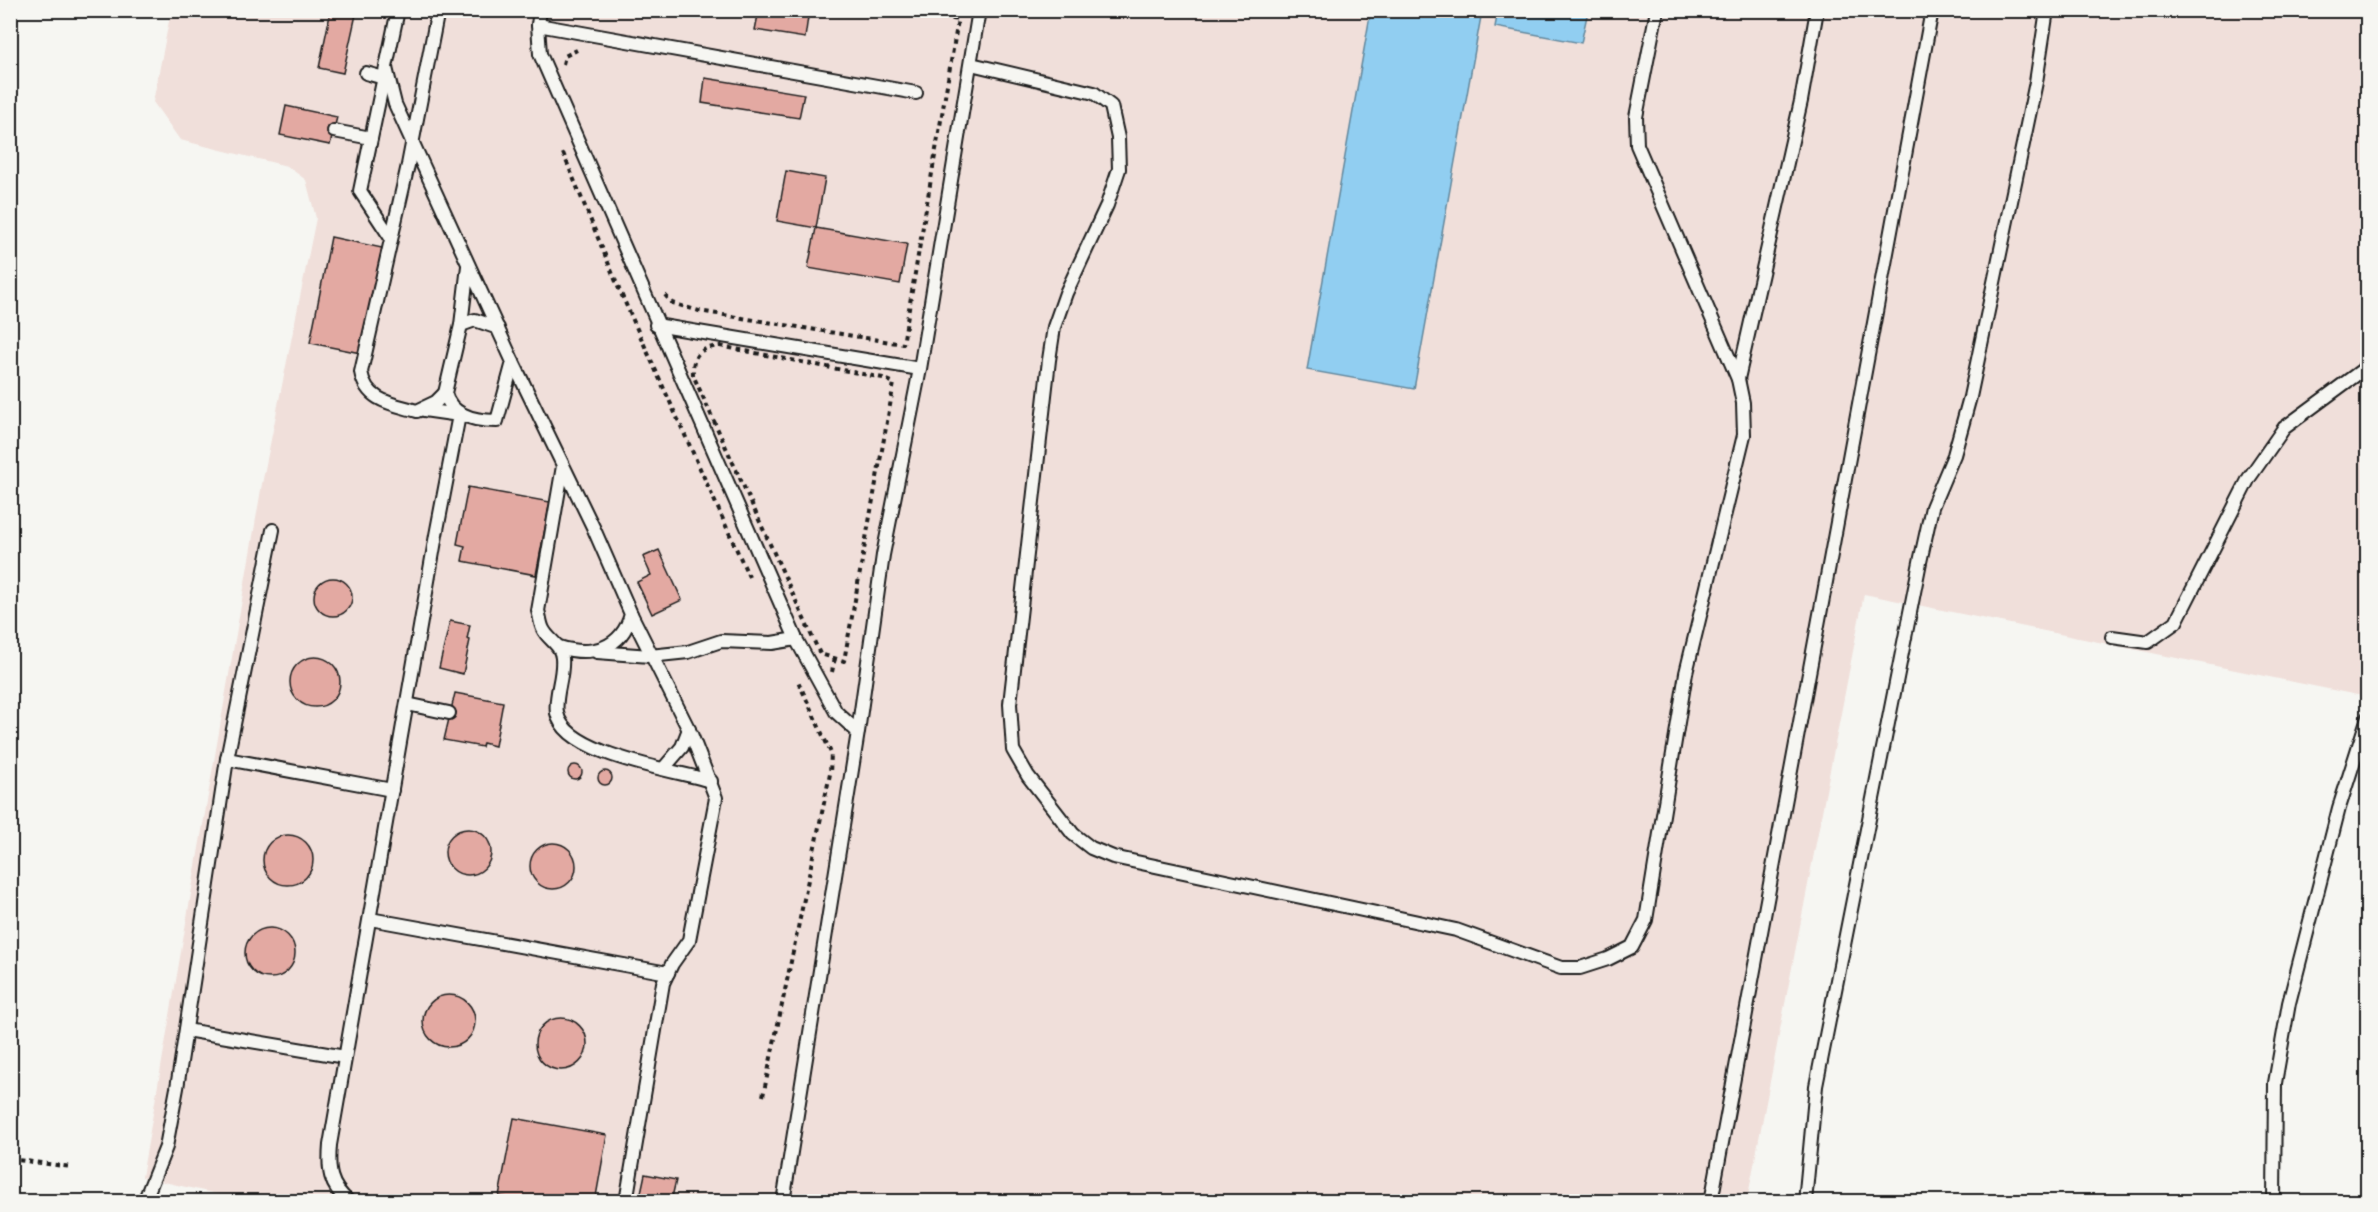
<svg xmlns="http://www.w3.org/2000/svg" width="2378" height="1212" font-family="'Comic Neue',sans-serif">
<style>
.built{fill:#f0dfda}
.water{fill:#91cef1;stroke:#62879c;stroke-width:1.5}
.building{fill:#e3a9a2;stroke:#1c1c1c;stroke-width:1.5}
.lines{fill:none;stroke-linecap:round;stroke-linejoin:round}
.service-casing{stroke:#1c1c1c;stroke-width:16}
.path{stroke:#1c1c1c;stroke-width:4;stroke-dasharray:4.5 4.5;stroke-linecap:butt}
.service{stroke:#f6f6f2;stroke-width:12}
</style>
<rect width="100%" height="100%" fill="#f6f6f2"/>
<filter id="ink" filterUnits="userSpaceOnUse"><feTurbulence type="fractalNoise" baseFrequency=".0167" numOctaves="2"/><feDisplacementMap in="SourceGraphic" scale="12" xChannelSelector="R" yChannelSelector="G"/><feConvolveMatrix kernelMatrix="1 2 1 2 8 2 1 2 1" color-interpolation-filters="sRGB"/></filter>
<g filter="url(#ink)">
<path class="built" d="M1588,10L2367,11V697L1864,594L1747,1201L252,1202L142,1177L262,484L316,218L306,180L287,166L180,140L153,102L171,11H1371L1307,369L1414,388L1482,11H1498L1495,27L1581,43Z"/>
<g class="water">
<path d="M1371,10L1482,11L1414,389L1307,370Z"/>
<path d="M1498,11V10L1588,11L1581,43L1495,27Z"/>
</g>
<g class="building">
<path d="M331,10H357L343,73L319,68Z"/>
<path d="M632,10H654L653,15Z"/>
<path d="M759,10H809L805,38L755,30Z"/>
<path d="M705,78L804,94L799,118L702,103Z"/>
<path d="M286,106L337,117L330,145L280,135Z"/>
<path d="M786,171L825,178L816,228L777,221Z"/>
<path d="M816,228L907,244L900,284L808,268Z"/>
<path d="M331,237L382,248L361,353L310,343Z"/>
<path d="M468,487L550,502L536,575L462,561L465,546L457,544Z"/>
<path d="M659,550L682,600L652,614L637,582L651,575L643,557Z"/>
<circle cx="333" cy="597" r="19"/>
<path d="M450,621L470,625L467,639L470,640L463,674L439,668Z"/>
<circle cx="315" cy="682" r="25"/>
<path d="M455,693L503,702L495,746L483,743L482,747L444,740Z"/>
<circle cx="575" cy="772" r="7"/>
<circle cx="605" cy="778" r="7"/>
<circle cx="468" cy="852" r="23"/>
<circle cx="288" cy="860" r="25"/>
<circle cx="553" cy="866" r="23"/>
<circle cx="270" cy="953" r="25"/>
<circle cx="449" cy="1021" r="26"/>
<circle cx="561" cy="1044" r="26"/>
<path d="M514,1118L607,1135L595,1202H527L499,1196Z"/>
<path d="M645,1174L676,1180L671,1202H639Z"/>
</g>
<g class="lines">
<g class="service-casing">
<g id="service">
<path d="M438,10L408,165L361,372C366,401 392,404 417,411L436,402L445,393"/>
<path d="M540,10L538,25L540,54L796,639L836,712L858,732"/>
<path d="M538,25L916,93"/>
<path d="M971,64L1094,93L1111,106L1118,138L1119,169L1107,205L1066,293L1054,327L1049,360L1010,704L1013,750L1028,776L1073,834L1091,848L1113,857L1456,930L1561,968H1580L1608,959L1632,947L1646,920L1686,673L1744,435L1743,403L1738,379L1637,145L1636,117L1657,10"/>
<path d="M386,68L395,104L513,362L497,421C476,421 451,417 445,393L461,325L468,266"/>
<path d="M366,73L384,78"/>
<path d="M334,131L371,138"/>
<path d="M391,238L360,191L398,10"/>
<path d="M461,325L475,320L498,328"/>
<path d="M656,325L920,369"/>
<path d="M513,362L593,527L631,614C622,649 591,657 559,647"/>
<path d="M1738,379L1801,101L1817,10"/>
<path d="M563,466L538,611C540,616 540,623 543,629C548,640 561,644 562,658C564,676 554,696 557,713C565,755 674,770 711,781"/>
<path d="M2112,637L2148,642L2176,622L2249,478L2284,428L2368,366"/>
<path d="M597,652L650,656L688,652L721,641L772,643L796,639"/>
<path d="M407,704L449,713"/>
<path d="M227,759L392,790"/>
<path d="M664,768L682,747L689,729"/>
<path d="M370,919L668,973"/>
<path d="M186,1030L345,1057"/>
<path d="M144,1202L166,1147L177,1088L227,759L273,530"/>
<path d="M349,1202C329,1185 328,1170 330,1145L436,535L459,415L424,410"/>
<path d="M626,1202L663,983L672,964L689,940L716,798L691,734L631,614"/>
<path d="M783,1202L858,732L883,555L920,369L979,10"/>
<path d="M1711,1202L1932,10"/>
<path d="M1805,1202L1816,1086L1920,562L1932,507L1954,455L1970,397L2036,82L2047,10"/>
<path d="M2274,1202L2275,1083L2289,1003L2339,808L2368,717"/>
</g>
</g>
<g class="path">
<path d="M563,64L565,56L577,50"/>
<path d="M563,153L619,289L749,577"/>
<path d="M665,295L672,303L699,311L903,344L958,20L903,10"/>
<path d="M720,346L883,378L894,383L844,661L820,654L693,375C692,354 700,348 720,346Z"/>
<path d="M832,672L835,658"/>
<path d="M763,1096L830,774L831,753L797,679"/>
<path d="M10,1159L71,1167"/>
</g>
<use href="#service" class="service"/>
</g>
</g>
<rect width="2378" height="1212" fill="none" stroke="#f6f6f2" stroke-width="36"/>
<rect x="18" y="18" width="2342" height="1176" fill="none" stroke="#1c1c1c" stroke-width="2" filter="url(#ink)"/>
</svg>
